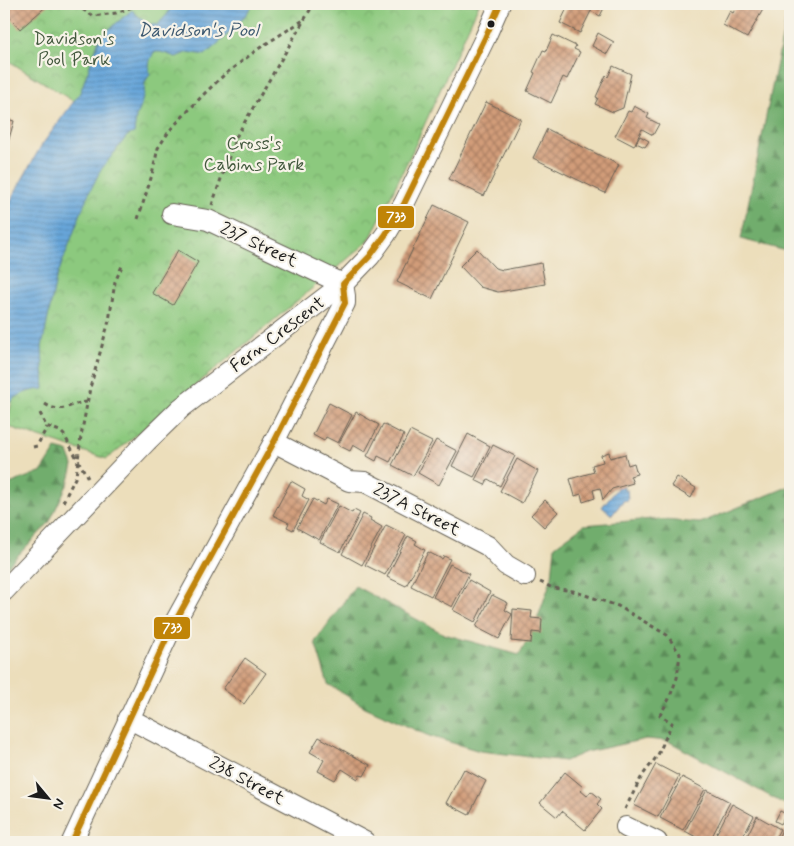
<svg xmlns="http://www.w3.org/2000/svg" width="794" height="846" font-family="Mynerve,sans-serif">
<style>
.forest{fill:url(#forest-firs);stroke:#466444}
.park{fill:url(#park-crowns);stroke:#54724d}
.water{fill:url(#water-rules);stroke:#42617b}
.building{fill:url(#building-cross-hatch)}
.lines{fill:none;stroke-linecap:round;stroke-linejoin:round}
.minor-casing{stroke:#656054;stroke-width:22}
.path{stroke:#656054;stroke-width:3;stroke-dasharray:4 4;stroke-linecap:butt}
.minor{stroke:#fff;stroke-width:20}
.bus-1-casing{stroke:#f7f3e8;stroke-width:10}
.bus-1{stroke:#c08407;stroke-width:6}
.bus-dot{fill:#1c1c1c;stroke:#f7f3e8;stroke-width:2}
.labels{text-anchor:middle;stroke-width:4.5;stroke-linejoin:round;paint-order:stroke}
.park-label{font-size:18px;fill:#43593e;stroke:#f7f3e8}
.street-label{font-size:18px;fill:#1c1c1c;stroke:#f7f3e8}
.water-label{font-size:19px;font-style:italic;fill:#3e5a71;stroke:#f7f3e8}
.line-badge{stroke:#f7f3e8;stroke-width:2}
.badge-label{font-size:14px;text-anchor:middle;font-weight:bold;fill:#fff}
</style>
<defs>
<pattern id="forest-firs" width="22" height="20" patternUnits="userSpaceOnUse" patternTransform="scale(1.25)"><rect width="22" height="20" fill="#71ad6d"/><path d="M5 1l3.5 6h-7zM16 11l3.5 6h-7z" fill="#5c8c59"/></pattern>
<pattern id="park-crowns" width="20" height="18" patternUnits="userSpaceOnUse" patternTransform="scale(1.25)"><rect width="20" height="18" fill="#8cc97e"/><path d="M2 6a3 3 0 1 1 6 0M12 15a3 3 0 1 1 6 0" fill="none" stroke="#78ac6c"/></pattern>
<pattern id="water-rules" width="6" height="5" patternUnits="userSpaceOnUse" patternTransform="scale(1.25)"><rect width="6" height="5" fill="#67a6da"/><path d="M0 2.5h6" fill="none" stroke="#5486b0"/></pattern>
<pattern id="building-cross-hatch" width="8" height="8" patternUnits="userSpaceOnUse" patternTransform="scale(1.25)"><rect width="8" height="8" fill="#d19c79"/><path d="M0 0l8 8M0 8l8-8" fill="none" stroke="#a97e62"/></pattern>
</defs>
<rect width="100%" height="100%" fill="#f7f3e8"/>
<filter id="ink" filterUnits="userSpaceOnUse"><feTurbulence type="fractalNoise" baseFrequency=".02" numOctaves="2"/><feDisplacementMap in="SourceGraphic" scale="10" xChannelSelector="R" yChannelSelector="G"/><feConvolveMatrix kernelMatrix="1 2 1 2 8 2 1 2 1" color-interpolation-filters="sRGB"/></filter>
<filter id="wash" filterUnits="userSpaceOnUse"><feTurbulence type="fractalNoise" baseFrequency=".0096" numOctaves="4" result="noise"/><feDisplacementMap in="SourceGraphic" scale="20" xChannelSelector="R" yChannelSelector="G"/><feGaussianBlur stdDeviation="1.12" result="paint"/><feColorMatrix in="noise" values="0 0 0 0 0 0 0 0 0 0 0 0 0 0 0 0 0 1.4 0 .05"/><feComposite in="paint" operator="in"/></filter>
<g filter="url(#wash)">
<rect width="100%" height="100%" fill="#ecdebb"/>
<g class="forest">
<path d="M789,4H790V252L741,239Z"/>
<path d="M56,449L68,452L73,465L69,481L49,523L4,570V498L7,485L42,471Z"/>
<path d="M790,486V807L668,741L646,739L586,752L565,761L480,751L429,736L365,707L328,684L315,642L355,586L444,634L519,655L536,623L552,577L555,546L584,525L652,519L700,523Z"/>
</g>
<g class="park">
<path d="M4,4H186L81,106L4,58Z"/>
<path d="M212,4H479L413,150L369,241L107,459L6,426L58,218L128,76Z"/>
</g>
<g class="water">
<path d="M170,4H253C241,24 223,39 205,55L188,52L176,57L161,52H155C149,59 148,65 150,74L145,82L144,93L140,109L136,117L134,133L127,136L100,171L87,197L56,279L42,347L44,389C27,390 10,396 4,413V218L15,192L41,146L80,93L100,37L132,10L147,24L157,25C163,18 171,14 170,4Z"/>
<path d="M618,487H624V490L627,489L628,500L623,501L612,515L602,507Z"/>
</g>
<g id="blocks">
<g class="building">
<path d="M4,4H49L20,29L4,11Z"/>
<path d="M569,4H596L604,8L600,16L591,11L580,33L560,23Z"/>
<path d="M738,4H766L747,38L723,25L730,11L733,13Z"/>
<path d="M598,33L614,42L607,54L592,46Z"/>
<path d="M553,35L576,46L574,49L580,52L567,79L563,77L551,103L527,91L535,73L533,72L543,50L546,51Z"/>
<path d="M613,66L631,74L623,108L613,112L595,104L598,98L596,97L606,75L608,77Z"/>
<path d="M486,102L521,119L484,196L449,179Z"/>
<path d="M634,106L649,114L647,118L659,124L653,135L642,129L634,146L615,136L628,111L631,112Z"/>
<path d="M4,118L14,121L7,146L4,145Z"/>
<path d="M547,129L619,165L605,193L533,158Z"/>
<path d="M640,136L649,141L645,147L636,143Z"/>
<path d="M434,205L469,222L432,299L397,282Z"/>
<path d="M477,249L495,268L503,270L541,263L545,284L498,292L480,287L460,266Z"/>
<path d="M178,250L198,262L173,305L152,293Z"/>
<path d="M329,403L352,415L338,443L326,437L324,441L313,435Z"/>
<path d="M356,412L379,425L365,452L353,445L350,451L338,445Z"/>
<path d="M383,424L404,435L390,462L378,456L376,461L367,456Z"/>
<path d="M410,431L432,442L413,476L392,465Z"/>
<path d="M468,434L490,446L474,477L452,466Z"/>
<path d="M436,440L457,451L439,485L418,473Z"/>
<path d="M493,445L515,456L500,486L488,479L485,485L475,480Z"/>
<path d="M609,452L610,458L625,454L628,465L634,463L637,474L630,476L633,483L612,489L603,500L600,488L593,490L595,498L583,502L581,494L575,496L570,479L594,472L592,465L603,462L601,455Z"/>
<path d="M517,459L538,471L522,503L500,491Z"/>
<path d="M677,477L696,488L691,498L671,486Z"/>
<path d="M291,481L305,489L302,496L309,500L293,530L287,527L289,523L273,515Z"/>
<path d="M313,499L324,505L327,499L338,504L319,540L297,528Z"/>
<path d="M545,500L558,512L544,527L531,515Z"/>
<path d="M339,506L352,513L354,510L360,513L340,552L320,542Z"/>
<path d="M363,514L371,518L370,520L382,527L362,565L342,554Z"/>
<path d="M386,525L406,535L385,575L365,565Z"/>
<path d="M408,536L417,541L415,544L425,550L406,586L387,577Z"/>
<path d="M428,552L442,559L444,556L450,559L431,596L411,586Z"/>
<path d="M450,564L469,574L452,607L433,597Z"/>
<path d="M469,580L490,592L475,622L453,610Z"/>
<path d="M492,595L508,603L505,610L512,614L499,639L476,627Z"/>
<path d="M513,609L532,611L531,618L542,619L541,633L532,632L531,643L511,641Z"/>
<path d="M245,658L266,673L244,704L223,689Z"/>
<path d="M319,737L370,765L364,776L360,775L358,779L342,769L335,780L318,771L324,760L310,752Z"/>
<path d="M656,764L679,776L658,817L634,805Z"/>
<path d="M464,769L486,781L469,815L446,803Z"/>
<path d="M565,772L583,787L580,790L587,796L591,791L601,799L597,804L602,809L585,830L562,811L557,817L540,803Z"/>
<path d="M682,777L705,789L683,830L660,818Z"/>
<path d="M707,790L730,802L709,842H705L685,831Z"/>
<path d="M732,804L754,816L740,842H712Z"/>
<path d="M780,811L786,814L781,824L775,821Z"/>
<path d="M757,816L780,829L773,842H744Z"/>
<path d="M782,830L790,834V842H776Z"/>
</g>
</g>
</g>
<g filter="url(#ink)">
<use href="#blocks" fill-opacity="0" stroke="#656054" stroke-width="1"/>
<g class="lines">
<g class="minor-casing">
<g id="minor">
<path d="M172,214L208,220L343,284"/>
<path d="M274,442L349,481L365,482L488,546L506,565L525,576"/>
<path d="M4,591L147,441L181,408L343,284L370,256L386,234L404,204L485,38L500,4"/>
<path d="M128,718L365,842"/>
<path d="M626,827L657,842"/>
<path d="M72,842L169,633L274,442L345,303V296L343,284"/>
</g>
</g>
<g class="path">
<path d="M77,4L79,7L93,16L116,13L140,4"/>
<path d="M212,205L222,176L236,137L310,10L315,4"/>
<path d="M138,219L152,175L158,148L170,130L205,93L224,75L258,49L305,19"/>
<path d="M45,404C62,415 69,403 87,402"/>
<path d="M40,413L46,426L60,431L64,435L88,478"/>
<path d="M33,447L37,446L47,427"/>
<path d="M63,502L76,476L81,436L90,388L109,321L115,282L122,266"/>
<path d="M540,582L553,588L573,591L618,606L667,635L680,654L677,678L669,699L660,715L672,723L658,755L642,776L624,811"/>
<path d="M608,842L612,835"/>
</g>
<use href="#minor" class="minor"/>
<g class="bus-1-casing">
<path id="bus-1" d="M72,842L169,633L274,442L345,303L343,284L370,256L386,234L404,204L485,38L500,4"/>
</g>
<use href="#bus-1" class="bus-1"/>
</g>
</g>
<circle class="bus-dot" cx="491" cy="24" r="4.5"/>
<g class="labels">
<g class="park-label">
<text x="74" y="44">Davidson's<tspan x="74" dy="21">Pool Park</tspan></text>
<text x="254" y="149">Cross's<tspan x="254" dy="21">Cabins Park</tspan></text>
</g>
<g class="street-label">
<text transform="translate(259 244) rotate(25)" y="6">237 Street</text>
<text transform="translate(277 334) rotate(-37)" y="6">Fern Crescent</text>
<text transform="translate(417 509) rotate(27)" y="6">237A Street</text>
<text transform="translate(247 780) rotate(28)" y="6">238 Street</text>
</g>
<g class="water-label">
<text x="198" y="36">Davidson's Pool</text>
</g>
</g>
<g class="line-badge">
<rect x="377" y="205" width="38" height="24" rx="5" fill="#c08407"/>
<rect x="153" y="616" width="38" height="24" rx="5" fill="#c08407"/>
</g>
<g class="badge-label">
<text x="396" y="221">733</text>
<text x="172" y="632">733</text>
</g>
<rect width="794" height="846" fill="none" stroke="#f7f3e8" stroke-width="20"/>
<g transform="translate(48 798) rotate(119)" stroke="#f7f3e8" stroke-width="4" paint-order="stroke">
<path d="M0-4L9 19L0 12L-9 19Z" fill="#1c1c1c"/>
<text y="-8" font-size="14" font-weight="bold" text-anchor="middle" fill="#1c1c1c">N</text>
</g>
</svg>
